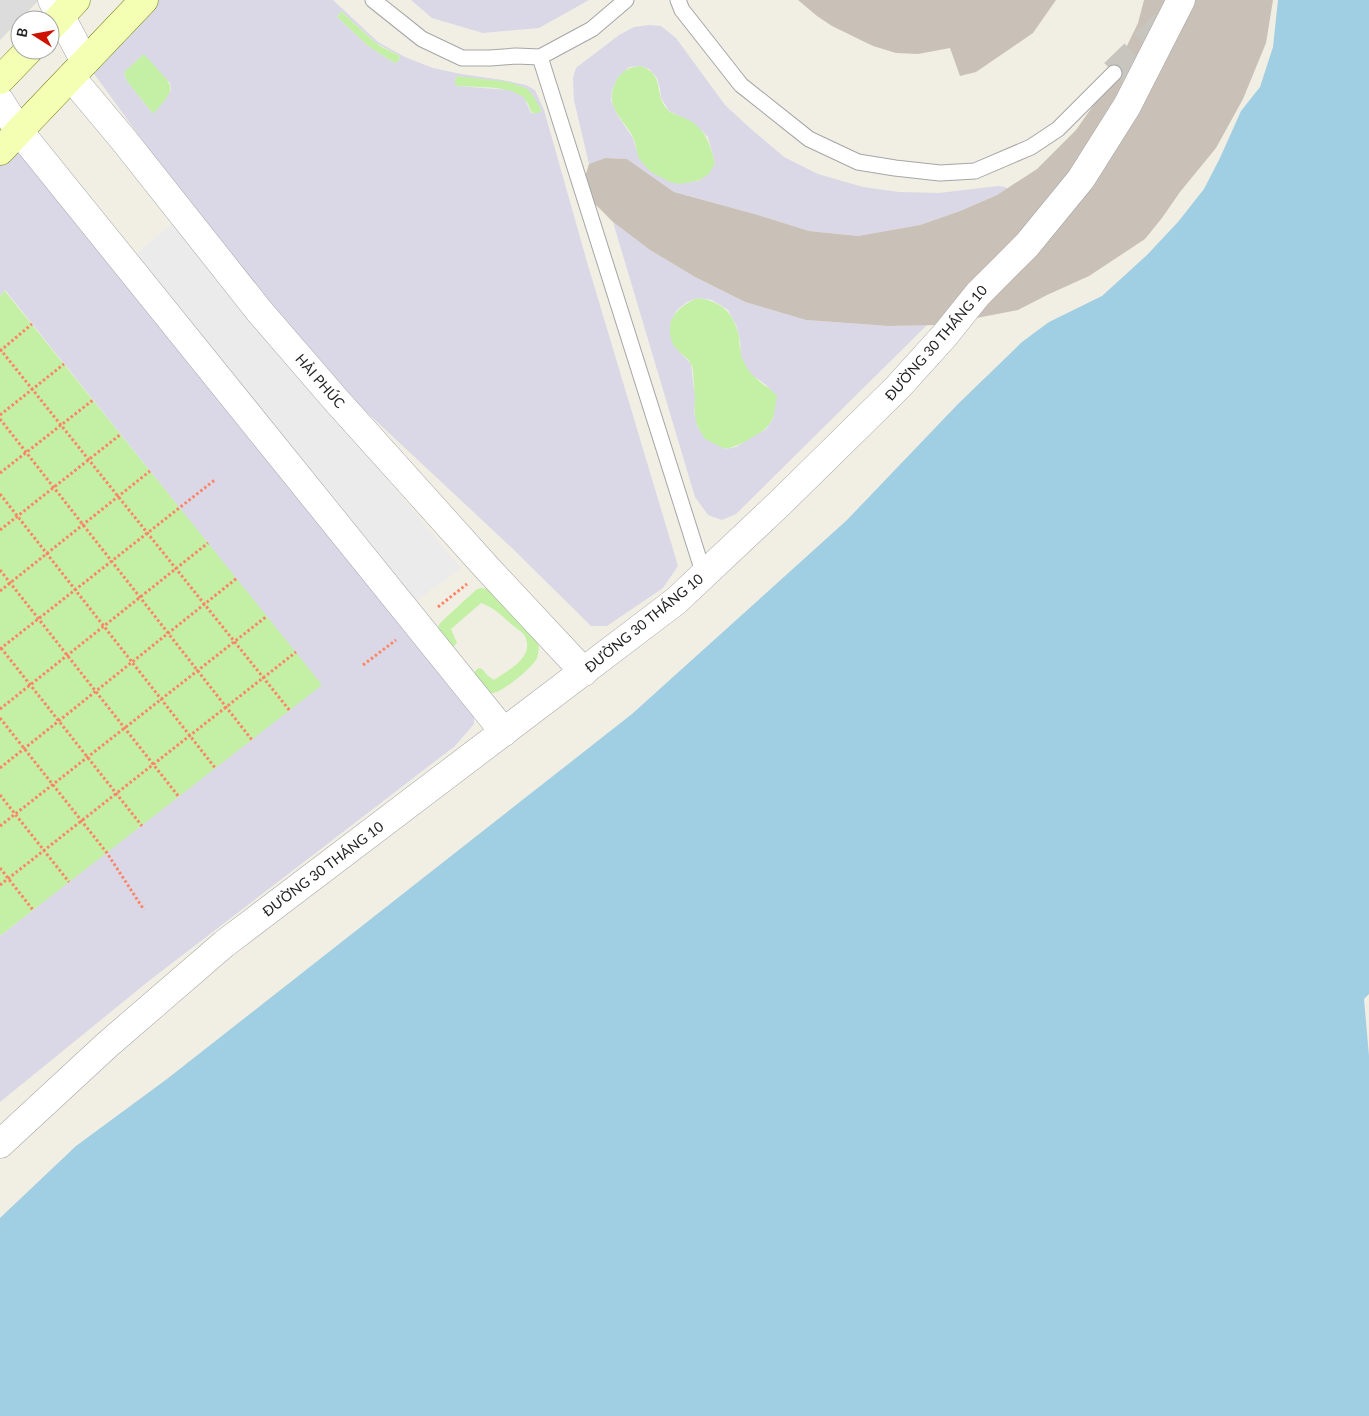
<svg xmlns="http://www.w3.org/2000/svg" width="1369" height="1416" font-family="Lato,sans-serif">
<style>
.residential{fill:#dddcdc}
.grass{fill:#c3f0a5}
.parking{fill:#ebebeb}
.plaza{fill:#dad8e7;fill-rule:evenodd}
.water{fill:#a0cee3}
.building{fill:#c9c1b7}
.lines{fill:none;stroke-linecap:round;stroke-linejoin:round}
.minor-tunnel{stroke:#c7c5bd;stroke-width:28;stroke-dasharray:28 14;stroke-linecap:butt}
.service-casing{stroke:#a6a6a6;stroke-width:17}
.minor-casing{stroke:#a6a6a6;stroke-width:29}
.tertiary-casing{stroke:#a6a6a6;stroke-width:29}
.secondary-casing{stroke:#647c00;stroke-width:29}
.path{stroke:#ff8467;stroke-width:3;stroke-dasharray:2.5 2.5;stroke-linecap:butt}
.service{stroke:#fff;stroke-width:15}
.minor{stroke:#fff;stroke-width:28}
.tertiary{stroke:#fff;stroke-width:28}
.secondary{stroke:#f5ffb4;stroke-width:28}
.labels{text-anchor:middle;stroke-width:5;stroke-linejoin:round;paint-order:stroke}
.street-label{font-size:14px;fill:#1f1f1f;stroke:#fff}
</style>
<rect width="100%" height="100%" fill="#f1eee4"/>
<path class="residential" d="M0,0H39L0,40Z"/>
<g class="grass">
<path d="M341,11L370,38L380,46L400,56L399,61L395,63L391,61L368,46L337,17Z"/>
<path d="M144,54C151,62 174,81 170,92C168,100 159,108 153,114L126,80L124,72Z"/>
<path d="M641,66C666,75 653,96 668,110C672,114 681,116 686,118C705,127 710,144 715,163C713,173 703,180 693,182C689,182 683,184 678,184C664,184 643,170 638,157C636,150 636,142 632,135C620,115 604,106 616,81C621,70 630,67 641,66Z"/>
<path d="M457,76C475,78 512,78 527,88C534,93 538,103 542,111L534,114C529,111 530,105 526,101C509,83 480,89 457,86L455,84V80Z"/>
<path d="M4,290L323,685L0,936V296Z"/>
<path d="M698,298C722,302 733,312 739,336C740,340 739,344 740,348C742,355 753,373 757,379C763,386 772,388 777,396C777,404 776,413 772,420C764,435 741,445 725,449C719,446 709,443 705,439C691,424 695,402 694,383C693,378 694,370 691,364C688,357 677,352 673,345C661,323 679,305 698,298Z"/>
<path d="M482,588L490,590L538,639C539,645 539,652 537,658C533,667 501,694 492,693C485,692 476,682 470,678L478,668L482,669L488,676L494,680C508,670 535,658 525,636C522,631 514,627 510,623C501,615 493,607 481,603L451,629L457,643L453,647L438,629L439,624L477,589Z"/>
</g>
<path class="parking" d="M173,223L461,568L411,605L133,257Z"/>
<g class="plaza">
<path d="M152,0H333L378,42L405,57L433,68L461,74L502,80L526,85L535,90L544,110L587,262L678,566L663,588L607,626H591L512,548L359,405L297,342L208,230L92,71ZM341,11L376,43L400,56L399,61L395,63L391,61L368,46L337,17ZM144,54L170,83L171,90L166,99L153,114L126,80L124,72ZM457,76L508,82L526,88L532,94L542,111L534,114L531,113L524,97L509,90L457,86L455,84V80Z"/>
<path d="M411,0H589L539,28L483,33L432,18Z"/>
<path d="M649,25L661,26L676,38L725,105L751,129L784,157L818,174L863,187L899,192L939,193L998,186L1005,187L1007,189L997,195L960,211L920,225L858,236L809,231L758,215L674,192L627,159L605,158L589,164L574,100L573,78L576,68L619,35L634,27ZM641,66L649,69L657,78L660,89L661,98L669,111L693,122L708,137L715,163L709,174L698,181L678,184L670,182L651,172L639,159L633,138L618,116L611,101L612,90L618,77L629,67Z"/>
<path d="M21,150L474,713V724L455,746L150,980L0,1102V936L322,685L5,290L0,296V157Z"/>
<path d="M613,222L650,250L695,277L745,302L806,320L888,326L927,325L736,514L722,520L708,515L695,497ZM698,298L712,300L728,310L736,325L740,339L741,356L746,366L752,375L765,384L777,396L773,419L766,429L736,447L725,449L705,439L697,426L694,410L695,398L691,364L673,345L670,335V323L677,310L687,302Z"/>
</g>
<path class="water" d="M1278,0H1369V994L1364,999L1369,1056V1416H0V1218L76,1146L167,1079L632,714L847,520L958,404L1022,342L1049,322L1102,296L1147,255L1178,222L1204,189L1220,158L1241,111L1260,87L1273,47Z"/>
<g class="building">
<path d="M798,0H1056L1033,33L976,72L960,76L950,48L918,54L896,53L873,46L832,26L817,16Z"/>
<path d="M1144,0H1273L1266,43L1243,99L1216,148L1180,192L1162,218L1145,239L1089,276L1047,295L1018,310L940,325L888,326L806,320L745,302L695,277L650,250L613,222L585,194V177L589,164L605,158L627,159L674,192L758,215L809,231L858,236L920,225L960,211L997,195L1037,169L1076,130L1109,83L1138,23Z"/>
</g>
<g class="lines">
<path class="minor-tunnel" d="M1114,73L1169,20"/>
<g class="service-casing">
<g id="service">
<path d="M373,0L422,39L462,58H490L516,56L540,57L592,29L626,0"/>
<path d="M678,0L682,10L741,85L809,139L858,162L895,168L940,173L975,171L1031,147L1058,129L1114,73"/>
<path d="M540,57L704,575"/>
</g>
</g>
<g class="minor-casing">
<path id="minor" d="M0,1144L107,1045L224,944L676,601L780,503L898,387L945,335L978,294L1027,245L1081,179L1127,106L1181,0"/>
</g>
<g class="tertiary-casing">
<g id="tertiary">
<path d="M52,0L85,62"/>
<path d="M71,77L123,139L260,312L336,400L487,568L584,672"/>
<path d="M0,101L19,131L504,732"/>
</g>
</g>
<g class="secondary-casing">
<g id="secondary">
<path d="M50,28L76,0"/>
<path d="M0,80L29,50"/>
<path d="M0,151L144,0"/>
</g>
</g>
<g class="path">
<path d="M0,349L290,711"/>
<path d="M0,351L32,324"/>
<path d="M0,415L64,364"/>
<path d="M0,419L252,740"/>
<path d="M0,473L93,400"/>
<path d="M0,494L216,769"/>
<path d="M0,530L121,434"/>
<path d="M0,570L179,797"/>
<path d="M0,591L150,471"/>
<path d="M438,607L467,584"/>
<path d="M1,648L142,826"/>
<path d="M0,649L216,479"/>
<path d="M363,665L396,640"/>
<path d="M0,709L208,543"/>
<path d="M0,718L107,853L144,910"/>
<path d="M0,768L237,578"/>
<path d="M0,795L69,882"/>
<path d="M0,826L267,616"/>
<path d="M0,868L33,910"/>
<path d="M0,885L296,652"/>
</g>
<use href="#service" class="service"/>
<use href="#minor" class="minor"/>
<use href="#tertiary" class="tertiary"/>
<use href="#secondary" class="secondary"/>
</g>
<g class="labels">
<g class="street-label">
<text transform="translate(936 343) rotate(-49)" y="5">ĐƯỜNG 30 THÁNG 10</text>
<text transform="translate(320 381) rotate(49)" y="5">HẢI PHÚC</text>
<text transform="translate(644 623) rotate(-39)" y="5">ĐƯỜNG 30 THÁNG 10</text>
<text transform="translate(323 869) rotate(-37)" y="5">ĐƯỜNG 30 THÁNG 10</text>
</g>
</g>
<g transform="translate(35 35) rotate(281)"><circle r="24" fill="#ffffff" stroke="#a5a5a5"/>
<path d="M0-4L9 19L0 12L-9 19Z" fill="#ce1200"/>
<text y="-8" font-size="14" font-weight="bold" text-anchor="middle" fill="#1f1f1f">B</text>
</g>
</svg>
